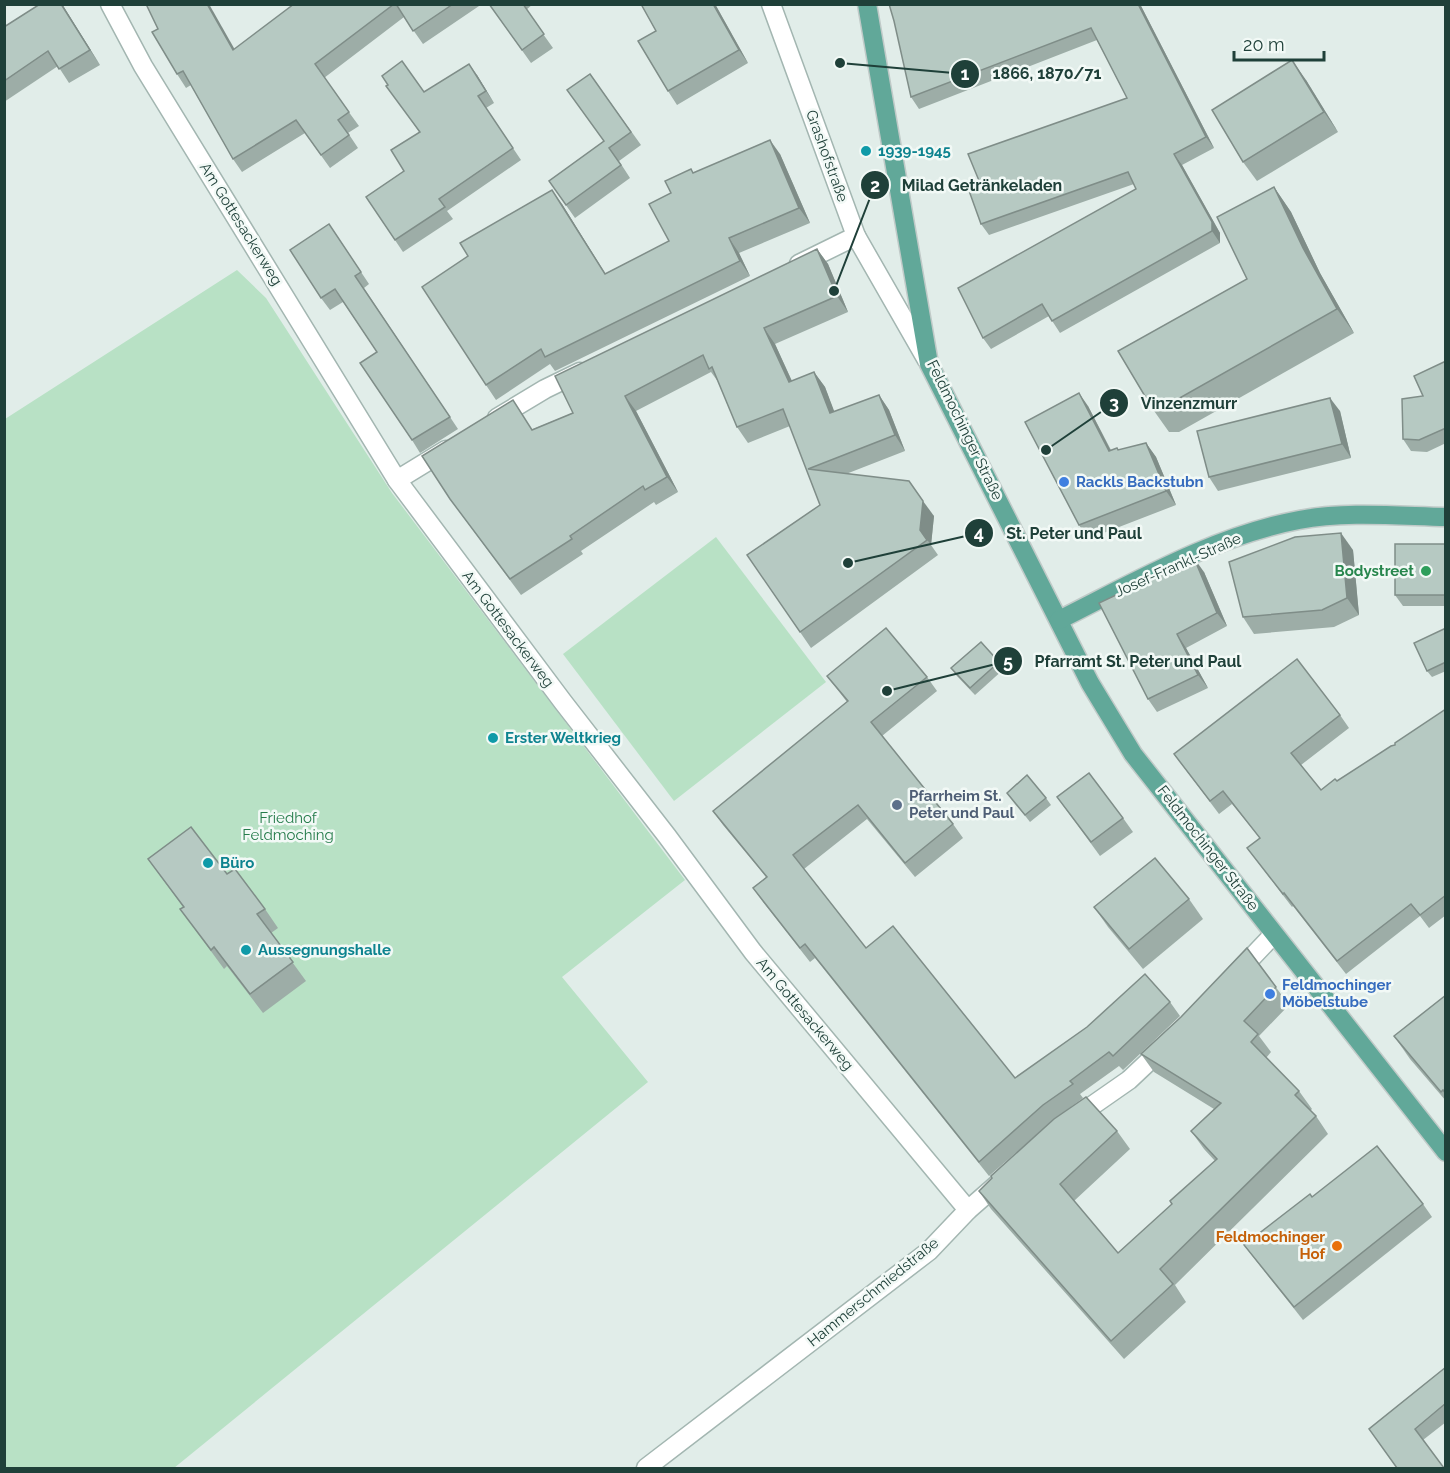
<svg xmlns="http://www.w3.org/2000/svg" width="1450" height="1473" font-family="Raleway,sans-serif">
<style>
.green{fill:#b8e1c5}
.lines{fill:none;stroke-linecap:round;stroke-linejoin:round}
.minor-casing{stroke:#a3b6b1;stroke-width:21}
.major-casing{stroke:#c0cac8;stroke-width:21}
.minor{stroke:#fff;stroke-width:18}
.major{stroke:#61a899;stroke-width:18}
.wall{fill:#9dada7}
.shaded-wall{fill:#7f8d88}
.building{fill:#b6c9c2;stroke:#7f8d88;stroke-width:1.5}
.culture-dot{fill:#0f9aa8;stroke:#f2f9f6;stroke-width:2}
.shop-dot{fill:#3f7fe0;stroke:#f2f9f6;stroke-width:2}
.leisure-dot{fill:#2e9e5b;stroke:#f2f9f6;stroke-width:2}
.service-dot{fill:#5c6f8a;stroke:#f2f9f6;stroke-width:2}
.food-dot{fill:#e8710a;stroke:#f2f9f6;stroke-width:2}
.labels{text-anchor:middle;stroke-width:5;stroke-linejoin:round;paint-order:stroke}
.culture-label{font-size:15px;font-weight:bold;fill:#0d838f;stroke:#f2f9f6;text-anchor:start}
.street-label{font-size:15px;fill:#1f4039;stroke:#f2f9f6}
.shop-label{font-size:15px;font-weight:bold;fill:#366cbe;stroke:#f2f9f6;text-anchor:start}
.leisure-label{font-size:15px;font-weight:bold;fill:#27864d;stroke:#f2f9f6;text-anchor:end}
.service-label{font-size:15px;font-weight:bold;fill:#4e5e75;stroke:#f2f9f6;text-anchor:start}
.park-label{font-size:15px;fill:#257c4b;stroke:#f2f9f6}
.food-label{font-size:15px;font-weight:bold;fill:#c56008;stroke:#f2f9f6;text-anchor:end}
.leader{fill:none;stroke:#1f4039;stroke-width:2}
.callout-dot{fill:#1f4039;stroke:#f2f9f6;stroke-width:2}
.mark-label{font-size:18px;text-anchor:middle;font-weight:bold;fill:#fff}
.callout-label{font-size:16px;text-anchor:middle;font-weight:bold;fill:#1f4039;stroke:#f2f9f6;stroke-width:5;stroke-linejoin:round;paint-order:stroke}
</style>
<rect width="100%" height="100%" fill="#e1ede9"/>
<g class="green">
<path d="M237,270L266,298L392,493L685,880L562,977L648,1082L174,1468H5V419Z"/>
<path d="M716,537L826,682L674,801L563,654Z"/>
</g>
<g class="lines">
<g class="minor-casing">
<g id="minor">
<path d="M110,4L143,66L397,480L563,702L667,836L753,952L968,1210"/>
<path d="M771,4L856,236L927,360"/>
<path d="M799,264L856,236"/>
<path d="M497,418L545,389L580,372"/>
<path d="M397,480L446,450"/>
<path d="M1236,974L1274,934"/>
<path d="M1073,1119L1129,1080L1164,1047"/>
<path d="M646,1468L929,1251L968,1210L1000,1182"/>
</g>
</g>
<g class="major-casing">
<g id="major">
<path d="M867,4L929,364L1090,683L1133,754L1446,1152"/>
<path d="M1059,620C1135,582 1214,536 1299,520C1345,511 1399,516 1446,517"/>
</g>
</g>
<use href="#minor" class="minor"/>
<use href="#major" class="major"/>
</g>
<g class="wall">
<path d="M40,4H62L100,65L69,83L58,66L4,102V27Z"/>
<path d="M294,4H482L423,44L404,17L324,78L359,126L348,133L358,148L330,168L305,133L242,172L233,159L191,85L186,88L177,74L152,32L235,49Z"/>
<path d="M489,4H533L526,10L553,48L531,63Z"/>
<path d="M641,4H715L748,63L677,105L668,91L656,31Z"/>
<path d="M1140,4L1214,148L1182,165L1220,233V243L1060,333L1049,316L991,349L983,338L1136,189L1134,184L989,235L981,224L980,183L1127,98L1097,40L919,109L911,97Z"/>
<path d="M590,74L641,145L619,161L630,178L575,218L549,181L604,141Z"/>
<path d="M477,75L494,103L486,108L521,160L447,211L453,219L403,252L366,197L404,171L419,132L388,85L424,92Z"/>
<path d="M1306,80L1338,132L1257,181L1243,162Z"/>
<path d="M780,154L810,223L739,253L750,276L555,371L550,364L496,400L486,385L562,204L605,274L669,241L671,193L691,169L693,173Z"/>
<path d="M1274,187L1291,212L1320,273L1354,333L1179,432H1169L1152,408L1247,279Z"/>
<path d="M329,224L369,284L364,288L458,429L420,453L412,440L377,352L343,302L330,310L321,298Z"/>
<path d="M817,249L828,264L848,312L775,344L792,381L814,372L825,387L834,412L879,395L889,410L905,451L846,474L934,516L931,545L938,555L811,648L747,555L820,505L790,426L748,443L737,427L719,383L711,372L636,411L678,492L656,505L654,502L581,551L583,554L521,595L461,514L422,456L533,429L573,413Z"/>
<path d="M1446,361V443L1427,452L1411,451L1403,439L1423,396Z"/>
<path d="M1088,406L1111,450H1119L1146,443L1156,457L1176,505L1088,539L1079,525Z"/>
<path d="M1340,411L1351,458L1218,491L1209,477Z"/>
<path d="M1446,544V606H1403L1395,595Z"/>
<path d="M1353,550L1359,615L1334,627L1254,634L1243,617Z"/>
<path d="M1204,572L1227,626L1186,648L1208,688L1157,712L1148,699Z"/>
<path d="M1446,628V671L1432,677L1427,671Z"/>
<path d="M999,662L1004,669L975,695L956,675L951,668Z"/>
<path d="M827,676L927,677L937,691L882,736L953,824L963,838L915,877L867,819L804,869L866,948L1015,1078L1170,1002L1180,1016L1123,1070L1119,1066L1080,1094L1083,1098L1053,1120L989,1176L815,958L810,962L763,902L753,888L766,877L723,825L713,811L847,702Z"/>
<path d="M1446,709V915L1429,928L1420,916L1346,974L1293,906L1292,907L1247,848L1260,838L1232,804L1219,814L1174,754L1340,715L1349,728L1301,765L1321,790L1337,781L1395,745Z"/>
<path d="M1007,793L1046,798L1051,805L1030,822Z"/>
<path d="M1057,797L1123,818L1133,832L1100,856Z"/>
<path d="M148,859L227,874L265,909L278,928L271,933L306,981L263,1013L227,966L224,969L194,928L180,909L183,907Z"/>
<path d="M1189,899L1203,919L1143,969L1108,927L1094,907Z"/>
<path d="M1247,948L1289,1005L1259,1036L1271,1052L1266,1058L1299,1091L1312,1109L1310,1111L1316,1116L1328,1134L1175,1285L1186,1302L1124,1359L991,1209L979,1191L1117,1131L1130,1149L1074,1201L1118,1253L1172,1204L1170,1201L1215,1161L1204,1149L1191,1131L1214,1109L1154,1072L1141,1054L1181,1017Z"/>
<path d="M1446,995V1101L1410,1059L1394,1036Z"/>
<path d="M1312,1197L1423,1204L1432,1217L1303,1320L1254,1258L1244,1245Z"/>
<path d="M1446,1367V1422L1423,1440L1369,1429Z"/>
</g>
<g class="shaded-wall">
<path d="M61,4H62L100,65L90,50Z"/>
<path d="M207,4H209L243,64L233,50Z"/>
<path d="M713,4H715L748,63L739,50Z"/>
<path d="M1138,4H1140L1214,148L1206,137Z"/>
<path d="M1292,60L1306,80L1338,132L1324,112Z"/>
<path d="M469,64L477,75L494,103L486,91Z"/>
<path d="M770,140L780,154L810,223L799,208Z"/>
<path d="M1174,154L1182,165L1220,233V243L1212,231Z"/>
<path d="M1274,187L1291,212L1320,273L1354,333L1337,309L1303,248Z"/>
<path d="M552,190L562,204L615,289L605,274Z"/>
<path d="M729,238L739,253L750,276L740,261Z"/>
<path d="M817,249L828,264L848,312L837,296Z"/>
<path d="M764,328L775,344L799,397L789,382Z"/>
<path d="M814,372L825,387L841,429L830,413Z"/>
<path d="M1079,393L1088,406L1118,465L1109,451Z"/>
<path d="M879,395L889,410L905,451L895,435Z"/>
<path d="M625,396L636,411L678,492L667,477Z"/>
<path d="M1330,398L1340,411L1351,458L1342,444Z"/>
<path d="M1146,443L1156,457L1176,505L1166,491Z"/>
<path d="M923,501L934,516L931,545L920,530Z"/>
<path d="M1341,533L1353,550L1359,615L1347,598Z"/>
<path d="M1194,558L1204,572L1227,626L1217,613Z"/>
<path d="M1177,634L1186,648L1208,688L1198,675Z"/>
</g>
<g class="building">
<path d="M40,4H61L90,50L59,69L48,51L4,81V27Z"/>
<path d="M146,4H207L233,50L294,4H394L315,64L349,112L338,120L349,135L321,155L296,120L233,159L183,71L177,74L152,32L158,29Z"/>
<path d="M396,4H453L413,31Z"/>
<path d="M489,4H523L544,34L522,50Z"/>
<path d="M641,4H713L739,50L668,91L638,41L656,31Z"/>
<path d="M889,4H1138L1206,137L1174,154L1212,222V231L1052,321L1042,304L983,338L958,288L1136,189L1128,172L981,224L968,188L980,183L968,154L1127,98L1091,28L911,97L894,21Z"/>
<path d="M1292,60L1324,112L1243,162L1212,110Z"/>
<path d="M402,61L424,92L469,64L486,91L478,96L513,148L439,199L445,207L395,240L366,197L404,171L391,150L420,132L386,86L388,85L382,76Z"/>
<path d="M590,74L631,132L609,148L621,165L566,205L549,181L604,141L567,90Z"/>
<path d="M770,140L799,208L729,238L740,261L545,357L541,349L486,385L422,287L468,256L460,243L552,190L605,274L669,241L649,204L671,193L665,181L691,169L693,173Z"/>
<path d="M1274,187L1303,248L1337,309L1162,408H1152L1118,351L1247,279L1217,217Z"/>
<path d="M329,224L361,272L355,276L450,417L412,440L360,363L377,352L335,289L321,298L290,250Z"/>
<path d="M817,249L837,296L764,328L789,382L814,372L830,413L879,395L895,435L808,469L909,481L923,501L920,530L927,540L800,632L747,555L820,505L783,409L737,427L712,367L709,369L703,355L625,396L667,477L645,490L643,486L570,536L572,539L510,579L450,499L422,456L513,400L532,430L573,413L555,376Z"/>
<path d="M1446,361V428L1419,440L1403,439L1402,399L1423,396L1414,376Z"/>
<path d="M1079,393L1109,451L1117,448L1118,450L1146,443L1166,491L1079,525L1025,422Z"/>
<path d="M1330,398L1342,444L1209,477L1197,431Z"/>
<path d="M1341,533L1347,598L1322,610L1243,617L1229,562L1295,537Z"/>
<rect x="1395" y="544" width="51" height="51"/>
<path d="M1194,558L1217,613L1177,634L1198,675L1148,699L1099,603Z"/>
<path d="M886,628L927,677L871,722L953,824L905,863L858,805L793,855L866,948L893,926L1015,1078L1087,1027L1145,974L1170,1002L1113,1056L1109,1052L1070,1081L1073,1084L1043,1105L979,1162L805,944L800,948L753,888L767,877L713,811L848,701L827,676Z"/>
<path d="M1446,628V662L1427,671L1414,643Z"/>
<path d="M981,642L999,662L970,688L951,668Z"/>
<path d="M1297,659L1340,715L1291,753L1321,790L1335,779L1337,781L1391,746L1395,745V743L1446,709V895L1420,915L1411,904L1337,961L1284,893L1283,894L1247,848L1260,838L1223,791L1210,801L1174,754Z"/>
<path d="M1089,773L1123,818L1091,842L1057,797Z"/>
<path d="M1027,775L1046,798L1025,815L1007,793Z"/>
<path d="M191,827L227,874L235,869L265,909L257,914L293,962L250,994L214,947L211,950L180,909L184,907L148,859Z"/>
<path d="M1155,858L1189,899L1129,949L1094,907Z"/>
<path d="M1247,948L1276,987L1244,1021L1258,1034L1251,1042L1299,1091L1295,1095L1316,1116L1160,1269L1173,1284L1111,1341L979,1191L992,1178L991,1176L1054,1119L1086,1097L1117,1131L1060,1184L1118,1253L1172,1204L1170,1201L1217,1159L1191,1131L1221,1103L1141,1054L1181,1017Z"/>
<path d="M1446,995V1094L1443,1090L1441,1092L1394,1036Z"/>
<path d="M1377,1146L1423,1204L1294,1307L1244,1245L1310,1194L1312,1197Z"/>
<path d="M1446,1367V1403L1415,1429L1444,1468H1397L1369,1429Z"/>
</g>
<g class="culture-dot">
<circle cx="866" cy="151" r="6"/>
<circle cx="493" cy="738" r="6"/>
<circle cx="208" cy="863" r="6"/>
<circle cx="246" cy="950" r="6"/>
</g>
<g class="shop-dot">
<circle cx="1064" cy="482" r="6"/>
<circle cx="1270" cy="994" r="6"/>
</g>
<circle class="leisure-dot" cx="1426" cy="571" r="6"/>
<circle class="service-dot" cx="897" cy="805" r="6"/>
<circle class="food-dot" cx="1337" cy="1246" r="6"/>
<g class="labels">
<g class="culture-label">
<text x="878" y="156">1939-1945</text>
<text x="505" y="743">Erster Weltkrieg</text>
<text x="220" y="868">Büro</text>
<text x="258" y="955">Aussegnungshalle</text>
</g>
<g class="street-label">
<text transform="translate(827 156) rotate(70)" y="5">Grashofstraße</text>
<text transform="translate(241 224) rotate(58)" y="5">Am Gottesackerweg</text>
<text transform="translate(965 430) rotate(64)" y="5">Feldmochinger Straße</text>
<text transform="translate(1178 565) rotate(-24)" y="5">Josef-Frankl-Straße</text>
<text transform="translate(508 629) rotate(53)" y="5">Am Gottesackerweg</text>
<text transform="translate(1208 848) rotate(52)" y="5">Feldmochinger Straße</text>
<text transform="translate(805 1014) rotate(50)" y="5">Am Gottesackerweg</text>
<text transform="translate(873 1292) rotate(-39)" y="5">Hammerschmiedstraße</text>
</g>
<g class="shop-label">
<text x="1076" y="487">Rackls Backstubn</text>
<text x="1282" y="990">Feldmochinger<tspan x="1282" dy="17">Möbelstube</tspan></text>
</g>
<g class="leisure-label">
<text x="1414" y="576">Bodystreet</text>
</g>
<g class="service-label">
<text x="909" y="801">Pfarrheim St.<tspan x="909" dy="17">Peter und Paul</tspan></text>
</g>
<g class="park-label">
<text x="288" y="823">Friedhof<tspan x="288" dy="17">Feldmoching</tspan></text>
</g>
<g class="food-label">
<text x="1325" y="1242">Feldmochinger<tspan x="1325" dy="17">Hof</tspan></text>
</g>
</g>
<path class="leader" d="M840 63L965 74M834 291L875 185M1046 450L1114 403M848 563L979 533M887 691L1008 661"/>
<g class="callout-dot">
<circle cx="840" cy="63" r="6"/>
<circle cx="834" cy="291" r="6"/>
<circle cx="1046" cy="450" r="6"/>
<circle cx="848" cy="563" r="6"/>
<circle cx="887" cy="691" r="6"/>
<circle cx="965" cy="74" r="15"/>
<circle cx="875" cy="185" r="15"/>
<circle cx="1114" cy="403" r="15"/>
<circle cx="979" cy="533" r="15"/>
<circle cx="1008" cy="661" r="15"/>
</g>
<g class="mark-label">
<text x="965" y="80">1</text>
<text x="875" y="192">2</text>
<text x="1114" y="409">3</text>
<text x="979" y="539">4</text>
<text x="1008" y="668">5</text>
</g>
<g class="callout-label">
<text x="1047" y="79">1866, 1870/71</text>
<text x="982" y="191">Milad Getränkeladen</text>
<text x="1189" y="409">Vinzenzmurr</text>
<text x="1074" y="539">St. Peter und Paul</text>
<text x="1138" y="667">Pfarramt St. Peter und Paul</text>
</g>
<rect width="1450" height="1473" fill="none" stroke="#1f4039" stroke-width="12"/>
<path d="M1234 51v9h90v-9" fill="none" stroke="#1f4039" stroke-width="3"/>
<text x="1243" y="51" font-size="18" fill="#1f4039" stroke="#f2f9f6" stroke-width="4.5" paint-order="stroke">20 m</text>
</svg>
